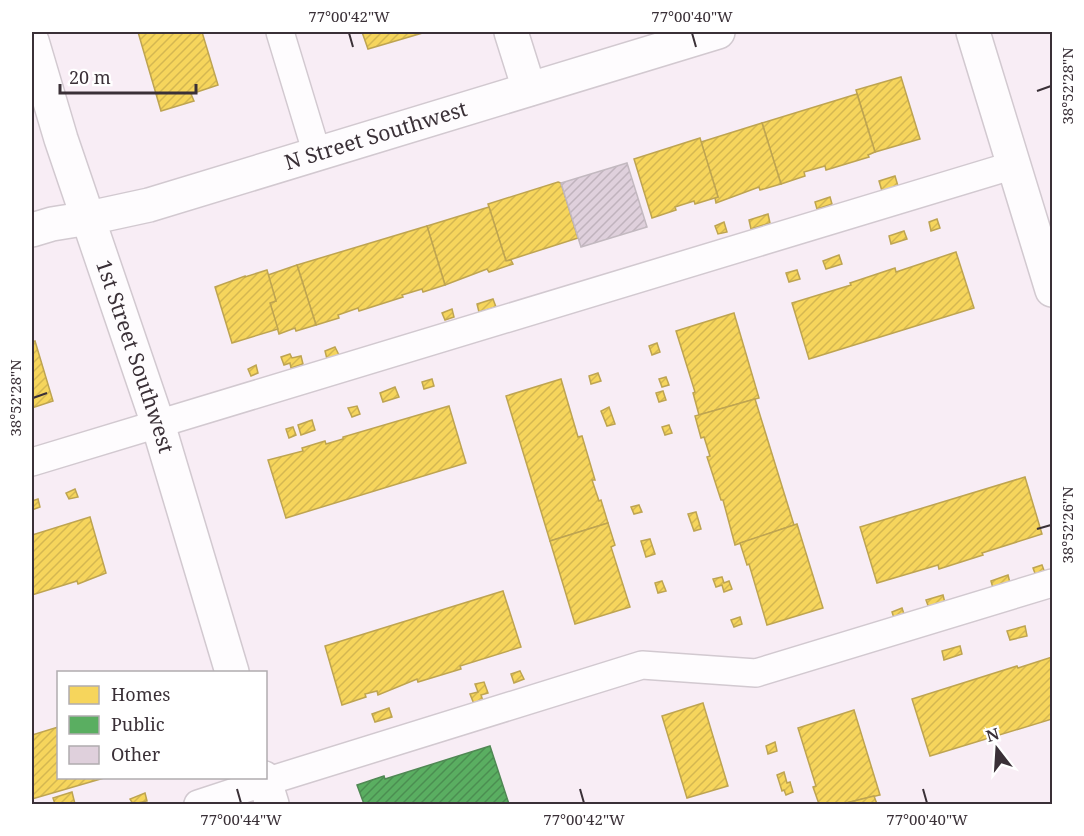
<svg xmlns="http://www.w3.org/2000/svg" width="1084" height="836" font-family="'Noto Serif',serif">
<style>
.homes{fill:url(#homes-hatch);stroke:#bea451;stroke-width:1.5}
.public{fill:url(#public-hatch);stroke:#508854;stroke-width:1.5}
.building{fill:url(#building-hatch);stroke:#c3b9c0;stroke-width:1.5}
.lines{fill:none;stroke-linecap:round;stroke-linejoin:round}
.service-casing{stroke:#d2c9d0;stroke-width:30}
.minor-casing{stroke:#d2c9d0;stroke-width:36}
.service{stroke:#fefcfe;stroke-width:27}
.minor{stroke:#fefcfe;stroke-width:33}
.ticks{fill:none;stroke:#3a3037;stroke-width:2}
.labels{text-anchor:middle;stroke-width:6;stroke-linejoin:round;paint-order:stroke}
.street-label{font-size:21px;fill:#3a3037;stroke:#fff}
.neatline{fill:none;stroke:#3a3037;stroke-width:2}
.ticks-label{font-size:15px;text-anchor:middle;fill:#3a3037}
</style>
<defs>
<pattern id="homes-hatch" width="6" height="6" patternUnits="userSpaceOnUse" patternTransform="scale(1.5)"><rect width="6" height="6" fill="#f6d55c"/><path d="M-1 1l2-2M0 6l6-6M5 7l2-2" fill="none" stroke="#d4b751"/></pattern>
<pattern id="public-hatch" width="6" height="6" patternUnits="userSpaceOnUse" patternTransform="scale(1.5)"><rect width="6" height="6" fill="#5aae61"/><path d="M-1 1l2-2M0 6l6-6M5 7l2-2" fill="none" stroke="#4b8e51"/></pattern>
<pattern id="building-hatch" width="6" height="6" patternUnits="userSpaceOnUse" patternTransform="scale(1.5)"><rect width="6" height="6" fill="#dfd0dc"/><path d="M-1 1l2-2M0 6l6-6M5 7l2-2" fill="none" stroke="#c0b3bd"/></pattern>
</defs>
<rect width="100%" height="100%" fill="#f8edf5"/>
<g class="homes">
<path d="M138,32H202L218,85L191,94L194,101L161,111Z"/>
<path d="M362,32H426L368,49Z"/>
<path d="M901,77L920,139L875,152L856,90Z"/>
<path d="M857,94L875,152L868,155L869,157L826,170L825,166L804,172L805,176L781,184L762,123Z"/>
<path d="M762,123L781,184L760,190L759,187L716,203L715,198L718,197L701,142Z"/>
<path d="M700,138L718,197L695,204L694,201L675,207L676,210L652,218L634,159Z"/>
<path d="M895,176L898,186L882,191L879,181Z"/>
<path d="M558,182L561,183L578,238L506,261L488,204Z"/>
<path d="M830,197L832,204L817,209L815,202Z"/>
<path d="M489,207L506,261L511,260L513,264L489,272L487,269L445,285L427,226Z"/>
<path d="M768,214L770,223L751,229L749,220Z"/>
<path d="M937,219L940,228L931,231L929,222Z"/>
<path d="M724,222L727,232L718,234L715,226Z"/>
<path d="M427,226L445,285L423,292L422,289L402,295L403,297L359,311L358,308L338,315L339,318L316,325L297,265Z"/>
<path d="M904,231L907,239L891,244L889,236Z"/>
<path d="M956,252L974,308L809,359L792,303L851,285L850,283L895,268L896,272Z"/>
<path d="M839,255L842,264L826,269L823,261Z"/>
<path d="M297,265L316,325L296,331L295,328L279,334L270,303L276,301L268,275Z"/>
<path d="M267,270L276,301L270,303L278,329L232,343L215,287L245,276V277Z"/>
<path d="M797,270L800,279L789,282L786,273Z"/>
<path d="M493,299L496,307L479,312L477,304Z"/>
<path d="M452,309L454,317L445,320L442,313Z"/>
<path d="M734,313L759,398L699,415L693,393L695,392L676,331Z"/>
<path d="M35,341L53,401L32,408V342Z"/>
<path d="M657,343L660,352L652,355L649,346Z"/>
<path d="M335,347L339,355L327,359L325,351Z"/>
<path d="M290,354L292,358L301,356L303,364L291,368L290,363L284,365L281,357Z"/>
<path d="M256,365L258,373L251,376L248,369Z"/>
<path d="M598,373L601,381L591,384L589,376Z"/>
<path d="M666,377L669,385L662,387L659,379Z"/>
<path d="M432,379L434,386L424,389L422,382Z"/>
<path d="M561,379L578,437L582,436L595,480H592L599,501L601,500L608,523L550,541L506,396Z"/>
<path d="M395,387L399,397L383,402L380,393Z"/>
<path d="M663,391L666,400L659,402L656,393Z"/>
<path d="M755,399L794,525L735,545L723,500H721L707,457L710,456L704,437L701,438L695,416Z"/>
<path d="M357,406L360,414L352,417L348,408Z"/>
<path d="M449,406L466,463L286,518L268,460L303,451L302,448L325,441L326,444L343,439V437Z"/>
<path d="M609,407L615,424L607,426L601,411Z"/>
<path d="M312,420L315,430L301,435L298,425Z"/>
<path d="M669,425L672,433L665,435L662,427Z"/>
<path d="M293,427L296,435L289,438L286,429Z"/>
<path d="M1025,477L1042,534L982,553L983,555L939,569L938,565L877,583L860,527Z"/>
<path d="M75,489L78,497L69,499L66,493Z"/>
<path d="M38,499L40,507L32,510V501Z"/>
<path d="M639,505L642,512L634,514L631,507Z"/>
<path d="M696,512L701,529L694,531L688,514Z"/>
<path d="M90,517L106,573L78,584L77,581L32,595V535Z"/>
<path d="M608,523L615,545L611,547L630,607L575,624L550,541Z"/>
<path d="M797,524L823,608L767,625L749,564L747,565L740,543Z"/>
<path d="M650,539L655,554L646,557L641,541Z"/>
<path d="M1042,565L1045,573L1036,576L1033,568Z"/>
<path d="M1008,575L1010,583L993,588L991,581Z"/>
<path d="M722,577L724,583L729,581L732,589L724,592L722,585L716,587L713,579Z"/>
<path d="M662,581L666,591L658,593L655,583Z"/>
<path d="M503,591L521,647L460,666L461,669L418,682L417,679L378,695L377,691L365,694L366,697L342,705L325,646Z"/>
<path d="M943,595L945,603L929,608L926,600Z"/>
<path d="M902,608L904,614L894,618L892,612Z"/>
<path d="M740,617L742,624L734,627L731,620Z"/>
<path d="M1025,626L1027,636L1010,640L1007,631Z"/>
<path d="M960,646L962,654L944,660L942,651Z"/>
<path d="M1052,657V719L930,756L912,699L1017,666L1018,668Z"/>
<path d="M520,671L524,679L514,683L511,674Z"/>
<path d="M484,682L488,693L481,695L483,701L474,704L470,694L478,692L475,684Z"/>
<path d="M703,703L728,786L687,798L662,716Z"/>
<path d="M389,708L392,717L375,722L372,714Z"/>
<path d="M854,710L880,795L842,804H819L813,787L816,786L798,728Z"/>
<path d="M58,727V778H104L32,799V735Z"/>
<path d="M775,742L777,751L768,754L766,746Z"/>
<path d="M784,772L787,783L790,782L793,792L786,795L784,790L782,791L777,775Z"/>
<path d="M72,792L75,804H55L53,798Z"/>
<path d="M145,793L147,801L133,804L130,799Z"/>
<path d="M874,796L877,804H842Z"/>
</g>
<path class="public" d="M490,746L509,804H364L357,785L384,776L385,779Z"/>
<path class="building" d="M627,163L647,227L581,247L561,183Z"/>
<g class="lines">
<g class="service-casing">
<g id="service">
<path d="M280,32L317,154"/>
<path d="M32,462L1014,165"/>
<path d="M198,804L265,782L642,665L756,673L1052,583"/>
</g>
</g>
<g class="minor-casing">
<g id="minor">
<path d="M511,32L529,89"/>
<path d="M973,32L1052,290"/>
<path id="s1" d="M32,41L61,139L158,424L232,672"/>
<path id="s2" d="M32,230L52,224L89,218L149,205L718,32"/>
<path d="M264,778L272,804"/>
</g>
</g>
<use href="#service" class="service"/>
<use href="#minor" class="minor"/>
</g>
<path class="ticks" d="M349,33L353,47M692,33L696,47M1037,91L1051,86M33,398L47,393M1037,529L1051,525M237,789L241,803M580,789L584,803M923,789L927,803"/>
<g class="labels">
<g class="street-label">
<text dy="7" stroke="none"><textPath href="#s2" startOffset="357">N Street Southwest</textPath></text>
<text dy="7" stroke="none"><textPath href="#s1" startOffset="332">1st Street Southwest</textPath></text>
</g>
</g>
<rect width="1084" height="836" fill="none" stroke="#ffffff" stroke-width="66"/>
<rect x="57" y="671" width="210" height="108" fill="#ffffff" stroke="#b0acaf" stroke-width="1.5"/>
<rect x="69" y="686" width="30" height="18" fill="#f6d55c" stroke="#b0acaf" stroke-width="1.5"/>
<text x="111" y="701" font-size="18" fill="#3a3037">Homes</text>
<rect x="69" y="716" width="30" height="18" fill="#5aae61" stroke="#b0acaf" stroke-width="1.5"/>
<text x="111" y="731" font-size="18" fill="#3a3037">Public</text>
<rect x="69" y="746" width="30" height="18" fill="#dfd0dc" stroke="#b0acaf" stroke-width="1.5"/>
<text x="111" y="761" font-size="18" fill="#3a3037">Other</text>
<g transform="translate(997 749) rotate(343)" stroke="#ffffff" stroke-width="4.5" paint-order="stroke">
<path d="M0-4.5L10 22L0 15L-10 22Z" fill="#3a3037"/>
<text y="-9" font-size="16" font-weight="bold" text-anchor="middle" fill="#3a3037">N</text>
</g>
<path d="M60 84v9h136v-9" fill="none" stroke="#3a3037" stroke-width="3"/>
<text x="69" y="84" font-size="18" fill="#3a3037" stroke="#ffffff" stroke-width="4.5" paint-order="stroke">20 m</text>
<rect x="33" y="33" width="1018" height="770" class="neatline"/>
<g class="ticks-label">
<text x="349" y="22">77°00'42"W</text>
<text x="692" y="22">77°00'40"W</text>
<text transform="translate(1068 86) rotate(-90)" y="5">38°52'28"N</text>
<text transform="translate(16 398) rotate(-90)" y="5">38°52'28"N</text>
<text transform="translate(1068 525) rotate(-90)" y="5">38°52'26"N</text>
<text x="241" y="825">77°00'44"W</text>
<text x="584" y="825">77°00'42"W</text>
<text x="927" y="825">77°00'40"W</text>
</g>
</svg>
